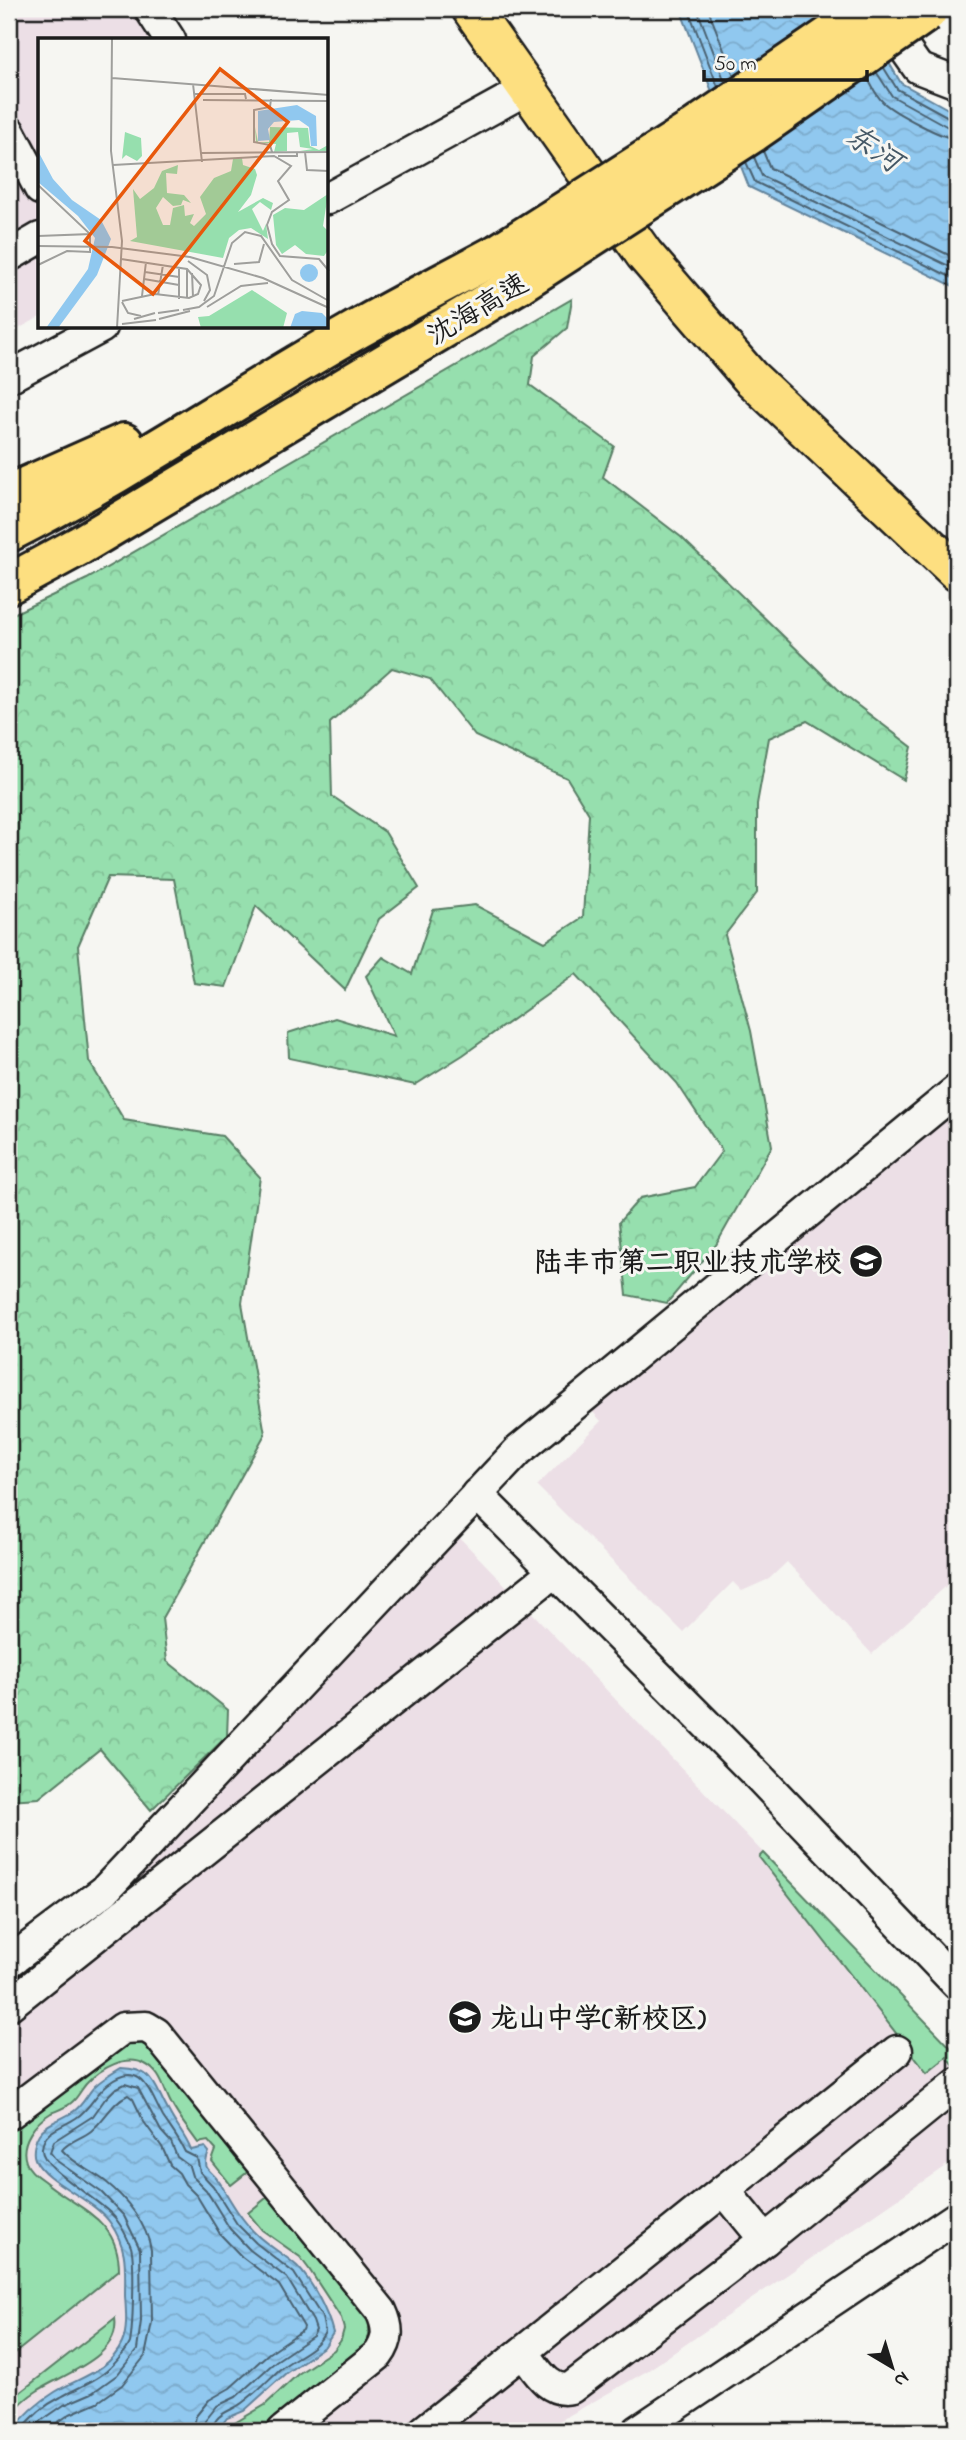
<svg xmlns="http://www.w3.org/2000/svg" width="966" height="2440" font-family="'Indie Flower','LXGW WenKai TC',sans-serif">
<style>
.built{fill:#ecdfe6}
.grass{fill:#96dfae;stroke:#597e65;stroke-width:2}
.forest{fill:url(#forest-crowns);stroke:#597e65;stroke-width:2}
.water{fill:url(#water-waves);stroke:#62839b;stroke-width:2}
.lines{fill:none;stroke-linecap:round;stroke-linejoin:round}
.shore{stroke:#4a6170;stroke-width:2}
.minor-casing{stroke:#1c1c1c;stroke-width:35}
.major-casing{stroke:#1c1c1c;stroke-width:42}
.highway-casing{stroke:#1c1c1c;stroke-width:44}
.minor{stroke:#f6f6f2;stroke-width:30}
.major{stroke:#fddf80;stroke-width:37}
.highway{stroke:#fddf80;stroke-width:38}
.highway-bridge-casing{stroke:#1c1c1c;stroke-width:44;stroke-linecap:butt}
.highway-bridge{stroke:#fddf80;stroke-width:38}
.labels{text-anchor:middle;stroke-width:6;stroke-linejoin:round;paint-order:stroke}
.street-label{font-size:28px;fill:#1c1c1c;stroke:#f6f6f2}
.poi-label{font-size:28px;font-weight:bold;fill:#1c1c1c;stroke:#f6f6f2;text-anchor:end}
.water-label{font-size:30px;font-style:italic;fill:#455866;stroke:#f6f6f2}
.inset-road{fill:none;stroke:#9f9f9c;stroke-width:2}
.view{fill:#e8590c;fill-opacity:0.15;stroke:#e8590c;stroke-width:3.5}
.inset-edge{fill:none;stroke:#1c1c1c;stroke-width:3.5}
</style>
<defs>
<pattern id="forest-crowns" width="20" height="18" patternUnits="userSpaceOnUse" patternTransform="scale(1.75)"><rect width="20" height="18" fill="#96dfae"/><path d="M2 6a3 3 0 1 1 6 0M12 15a3 3 0 1 1 6 0" fill="none" stroke="#81bf95"/></pattern>
<pattern id="water-waves" width="16" height="10" patternUnits="userSpaceOnUse" patternTransform="scale(1.75)"><rect width="16" height="10" fill="#90c8ef"/><path d="M0 5q4-4 8 0t8 0" fill="none" stroke="#7cabcc"/></pattern>
</defs>
<rect width="100%" height="100%" fill="#f6f6f2"/>
<filter id="ink" filterUnits="userSpaceOnUse"><feTurbulence type="fractalNoise" baseFrequency=".0143" numOctaves="2"/><feDisplacementMap in="SourceGraphic" scale="14" xChannelSelector="R" yChannelSelector="G"/><feConvolveMatrix kernelMatrix="1 2 1 2 8 2 1 2 1" color-interpolation-filters="sRGB"/></filter>
<g filter="url(#ink)">
<g class="built">
<path d="M24,9H130L150,40H40V317L9,334V17Z"/>
<path d="M957,1112V1576L872,1654L787,1562L769,1579L742,1591L733,1582L683,1632L537,1486L601,1421L592,1411Z"/>
<path d="M458,1536L957,2054V2158L647,2371L542,2431H9V1980L80,1926Z"/>
</g>
<g class="grass">
<path d="M763,1853L957,2054V2070L947,2057L927,2073L759,1857Z"/>
<path d="M80,1926L85,1932L9,1990V1980Z"/>
<path d="M131,2041L141,2042L150,2046L250,2170L231,2185L212,2161L216,2150L208,2141L198,2143C189,2130 178,2117 171,2103C163,2088 161,2072 145,2064C126,2054 101,2068 87,2083C81,2089 78,2098 71,2103C65,2108 58,2110 51,2113C36,2122 19,2142 26,2162C28,2169 38,2177 44,2181C77,2209 119,2218 119,2270L9,2358V2128L110,2048Z"/>
<path d="M271,2194L368,2317C371,2332 368,2344 358,2356L265,2431H226L233,2424L265,2405L298,2374L334,2350L341,2340L344,2329L341,2318L309,2269L300,2257L262,2230L248,2213Z"/>
<path d="M115,2318C121,2357 63,2374 37,2391C27,2397 17,2407 9,2416V2401Z"/>
</g>
<path class="forest" d="M572,299L567,328L534,356L530,385L614,446L603,477L681,537L844,695L912,747L904,780L807,721L769,738L757,804V893L725,935L751,1031L772,1146L716,1245L667,1303L627,1295L619,1222L640,1198L695,1187L722,1151L677,1083L576,974L463,1055L415,1085L289,1058L288,1033L335,1018L394,1036L366,976L383,957L412,974L433,910L475,905L545,942L583,917L589,814L567,778L475,736L430,679L392,668L330,723L332,796L385,832L419,888L379,919L345,990L256,906L226,987L194,983L174,879L108,877L78,946L89,1061L124,1120L222,1136L260,1177L242,1303L265,1434L162,1618L167,1661L228,1710L227,1736L151,1810L100,1749L39,1798L9,1800V616L87,579Z"/>
<g class="water">
<path d="M680,9H857L901,83L957,114V288L749,187Z"/>
<path d="M121,2068C156,2069 154,2087 169,2112C176,2126 185,2135 191,2150L205,2147L209,2152C201,2172 211,2168 220,2183C231,2202 242,2221 258,2236C270,2247 285,2255 297,2266C312,2281 328,2312 333,2333L325,2346L286,2373L244,2411L227,2418L217,2431H12C25,2414 37,2403 55,2392C78,2378 110,2371 122,2343C128,2330 126,2310 125,2296C125,2266 128,2250 111,2224C95,2199 45,2183 35,2159C32,2152 35,2140 39,2134C47,2122 64,2119 74,2111C84,2104 87,2094 95,2086C102,2079 111,2074 121,2068Z"/>
</g>
<g class="lines">
<g class="shore">
<path d="M688,9L718,87"/>
<path d="M697,9L725,82"/>
<path d="M708,9L734,76"/>
<path d="M884,68L897,89L952,119L957,120"/>
<path d="M877,73L892,96L948,127L957,129"/>
<path d="M868,79C872,86 876,96 883,102C893,112 944,139 957,139"/>
<path d="M763,151L770,168L957,259"/>
<path d="M754,157L762,176L957,270"/>
<path d="M746,162L755,182L957,280"/>
<path d="M21,2431C31,2417 45,2405 61,2397C86,2383 102,2380 121,2356C125,2352 128,2348 130,2343C133,2328 135,2260 131,2247C128,2239 122,2227 116,2219C102,2200 39,2168 42,2148C44,2130 63,2127 76,2118C90,2109 95,2094 108,2084C142,2058 150,2094 163,2117C171,2129 179,2139 185,2152L197,2158L200,2172L213,2186L237,2224L256,2243L294,2273L322,2317L325,2332C316,2351 295,2356 279,2370C267,2381 256,2393 242,2403C230,2412 214,2413 212,2431"/>
<path d="M32,2431L38,2423L64,2405L92,2393L117,2375L137,2350L141,2321L140,2249L124,2216L101,2192L57,2161L50,2152L54,2141L93,2116L105,2099L115,2089L125,2084L138,2088L161,2131L171,2142L177,2157L189,2166L192,2176L206,2190L230,2229L250,2250L287,2278L313,2321L316,2330L313,2336L276,2361L236,2397L217,2406L205,2421L203,2431"/>
<path d="M45,2431L70,2414L98,2402L122,2385L145,2356L152,2322L151,2250C147,2224 126,2198 106,2182C92,2171 74,2164 62,2150C69,2141 82,2138 91,2131C105,2120 112,2102 128,2095L133,2099L144,2122L162,2147L170,2165L179,2173L185,2184L197,2196L220,2234L242,2257L279,2285L304,2327L303,2330L269,2353L230,2388L209,2400L196,2416L193,2431"/>
</g>
<g class="minor-casing">
<g id="minor">
<path d="M150,9L170,40"/>
<path d="M883,18L918,68L957,83"/>
<path d="M9,131L40,189"/>
<path d="M327,199L529,88"/>
<path d="M9,256L40,238"/>
<path d="M9,377L102,327"/>
<path d="M477,1494L760,1778L957,1984"/>
<path d="M9,1962L104,1891L518,1451L957,1090"/>
<path d="M9,2005L554,1572"/>
<path d="M9,2114L123,2028L146,2027L156,2033L381,2311C389,2328 389,2340 378,2355L283,2431"/>
<path d="M724,2190L765,2240"/>
<path d="M523,2352C535,2367 548,2394 571,2388L765,2240L957,2084"/>
<path d="M424,2431L897,2051"/>
<path d="M638,2431L957,2217"/>
</g>
</g>
<g class="major-casing">
<path id="major" d="M471,9L644,254L750,377L957,572"/>
</g>
<g class="highway-casing">
<g id="highway">
<path d="M9,494L124,443"/>
<path d="M9,532C126,473 235,399 349,334C398,306 449,280 499,253"/>
<path d="M9,584L79,546L520,283"/>
</g>
</g>
<use href="#minor" class="minor"/>
<use href="#major" class="major"/>
<use href="#highway" class="highway"/>
<g class="highway-bridge-casing">
<g id="highway-bridge">
<path d="M499,253L689,132L869,9"/>
<path d="M520,283L754,132L927,12"/>
</g>
</g>
<use href="#highway-bridge" class="highway-bridge"/>
</g>
</g>
<defs>
<g id="university-disc" transform="scale(1.75)"><circle r="9.5" fill="#1c1c1c" stroke="#f6f6f2"/><path d="M0-5L7-2L0 1L-7-2ZM-4 1L0 2.5L4 1V4Q0 6-4 4Z" fill="#fff"/></g>
<g id="school-disc" transform="scale(1.75)"><circle r="9.5" fill="#1c1c1c" stroke="#f6f6f2"/><path d="M0-5L7-2L0 1L-7-2ZM-4 1L0 2.5L4 1V4Q0 6-4 4Z" fill="#fff"/></g>
</defs>
<g fill-rule="evenodd">
<use href="#university-disc" x="866" y="1261"/>
<use href="#school-disc" x="465" y="2017"/>
</g>
<g class="labels">
<g class="street-label">
<text transform="translate(477 308) rotate(-31)" y="10">沈海高速</text>
</g>
<g class="poi-label">
<text x="842" y="1271">陆丰市第二职业技术学校</text>
<text x="490" y="2027" text-anchor="start">龙山中学(新校区)</text>
</g>
<g class="water-label">
<text transform="translate(874 148) rotate(34)" y="10">东河</text>
</g>
</g>
<g transform="translate(38 38)">
<rect width="290" height="290" fill="#f6f6f2"/>
<path d="M217,89L220,104H231L232,89L270,90L272,108L281,112L290,107V113H262L275,111L262,109L260,94L249,95V113L236,114L238,106L218,104ZM87,94L103,100L104,118L99,123L88,117L84,121ZM214,252L249,275L245,290H163L160,279L171,278Z" fill="#96dfae"/>
<path d="M204,120L205,127L217,131L219,137L213,157L200,174L225,160L235,165L233,172L222,164L214,171L225,193L228,186L230,201L213,190L201,192L191,200L185,220L92,203L99,199L95,151L102,161L116,150L124,133L140,127L139,136L128,135L129,155L146,157L153,165L145,162L143,167L135,168L125,159L118,170L125,187H132L135,170L146,167L147,178L156,176L152,185L156,188L168,176L162,159L176,140L193,133L195,121ZM290,156L285,188L290,193V212L286,218L268,216L257,207L244,216L238,207L235,177L247,170L266,172Z" fill="#96dfae"/>
<path d="M259,67L278,78L279,108H273L271,89L261,82L236,84L230,91L232,102L220,103V73ZM0,113L15,141L34,162L63,182L73,201L59,237L20,290H8L50,231L57,200L40,178L0,144ZM262 235a9 9 0 1 1 18 0a9 9 0 1 1-18 0ZM264,273L284,275L290,281L289,290H252L257,276Z" fill="#90c8ef"/>
<path class="inset-road" d="M74,1L73,113L84,203L79,290M74,40L291,57M155,46L164,124M157,56H207L208,61M233,61L232,69L216,72V104L232,107L234,114M165,62L291,63M267,114L269,132L291,133M163,115L291,114M240,118H259V114M75,127L236,118L253,128L240,143L251,162L234,174L229,187L234,206L242,218L281,221L291,233M0,147L52,196L0,198M0,208L74,209L152,219L225,240L291,270M83,221L149,231L163,247L160,256L151,260L117,256L84,263M150,223L169,237L172,252L166,263M196,226L221,224L226,206M0,227L29,213L52,214V196M149,231V260M107,234L141,239M154,235L155,259M106,241L141,247M120,257L125,227M104,258L108,224M141,261V230M84,264L90,275L103,278M169,269L203,248L230,245M145,272L161,269L176,258L194,205L207,194L223,198L254,242L291,263M120,275L141,272M96,281L117,275M121,281L152,273M84,286L118,282"/>
<path class="view" d="M182,31L250,84L115,256L47,203Z"/>
<rect width="290" height="290" class="inset-edge"/>
</g>
<rect width="966" height="2440" fill="none" stroke="#f6f6f2" stroke-width="35"/>
<rect x="18" y="18" width="931" height="2405" fill="none" stroke="#1c1c1c" stroke-width="2.5" filter="url(#ink)"/>
<g transform="translate(892 2367) rotate(142)" stroke="#f6f6f2" stroke-width="5" paint-order="stroke">
<path d="M0-5L12 26L0 18L-12 26Z" fill="#1c1c1c"/>
<text y="-10" font-size="19" font-weight="bold" text-anchor="middle" fill="#1c1c1c">N</text>
</g>
<path d="M704 70v10h163v-10" fill="none" stroke="#1c1c1c" stroke-width="3.5"/>
<text x="714" y="70" font-size="21" fill="#1c1c1c" stroke="#f6f6f2" stroke-width="5" paint-order="stroke">50 m</text>
</svg>
